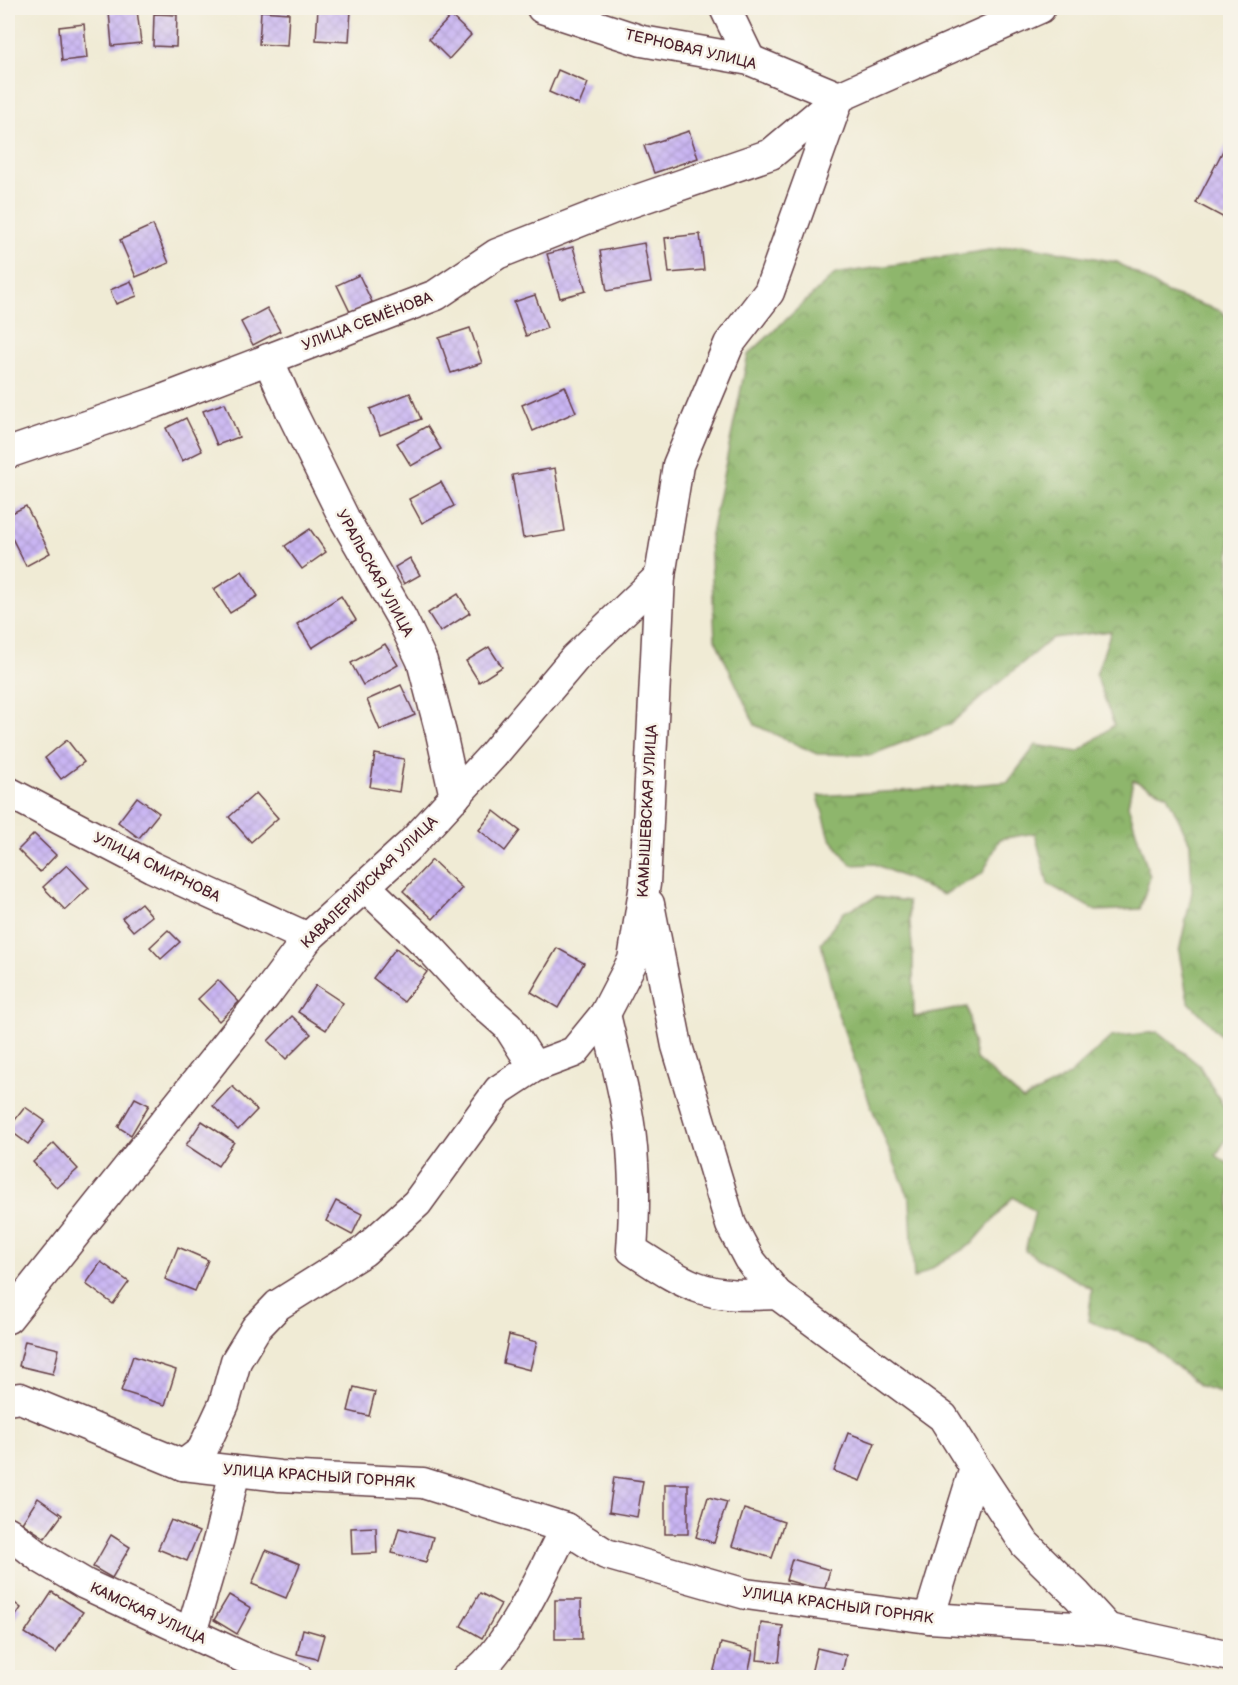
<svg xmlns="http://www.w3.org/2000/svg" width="1238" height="1685" font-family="'Balsamiq Sans',sans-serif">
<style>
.forest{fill:url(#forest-crowns);stroke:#6c6a4c;stroke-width:1.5}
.building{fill:url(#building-cross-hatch)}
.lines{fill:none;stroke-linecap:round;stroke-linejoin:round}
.minor-casing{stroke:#633e44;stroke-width:33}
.minor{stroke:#fff;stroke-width:30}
.labels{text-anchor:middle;stroke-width:5;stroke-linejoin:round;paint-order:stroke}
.street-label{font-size:15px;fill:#4a1f2b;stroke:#f7f3e8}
</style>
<defs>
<pattern id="forest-crowns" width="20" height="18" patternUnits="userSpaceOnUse" patternTransform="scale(1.5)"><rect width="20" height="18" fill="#8eb66c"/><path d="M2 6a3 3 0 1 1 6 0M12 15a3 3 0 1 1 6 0" fill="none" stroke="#769359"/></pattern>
<pattern id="building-cross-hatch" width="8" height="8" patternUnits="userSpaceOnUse" patternTransform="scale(1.5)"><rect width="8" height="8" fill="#c9b5f3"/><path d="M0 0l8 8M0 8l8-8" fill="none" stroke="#ae9bd0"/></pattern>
</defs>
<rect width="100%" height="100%" fill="#f7f3e8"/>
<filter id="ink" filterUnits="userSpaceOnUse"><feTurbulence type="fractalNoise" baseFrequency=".0167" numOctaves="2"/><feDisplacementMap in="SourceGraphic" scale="12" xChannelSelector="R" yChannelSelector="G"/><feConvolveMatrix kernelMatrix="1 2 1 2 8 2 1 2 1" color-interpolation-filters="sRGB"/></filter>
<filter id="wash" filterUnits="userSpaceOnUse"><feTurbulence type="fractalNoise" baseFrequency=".008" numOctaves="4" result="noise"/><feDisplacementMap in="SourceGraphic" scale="24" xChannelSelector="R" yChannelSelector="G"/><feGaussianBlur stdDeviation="1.35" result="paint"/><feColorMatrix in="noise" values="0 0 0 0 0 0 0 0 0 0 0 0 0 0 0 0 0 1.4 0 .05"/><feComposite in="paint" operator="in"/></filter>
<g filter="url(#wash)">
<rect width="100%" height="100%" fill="#f0ebd5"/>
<g class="forest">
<path d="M1021,245L1117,262L1167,293L1221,311L1230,319V1045L1188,1001L1179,952L1192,892L1190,843L1167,795L1133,780L1128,805L1150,877L1140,909L1096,911L1048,884L1035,833L1000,839L982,874L943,895L875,864L851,865L830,838L818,796L900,791L1008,782L1036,745L1078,752L1114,725L1096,675L1111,631L1052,638L950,724L871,755L817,754L755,725L715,639L710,539L748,355L835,274Z"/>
<path d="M876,897L908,901L913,958L914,1017L967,1007L976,1059L1023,1100L1068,1076L1111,1037L1158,1032L1199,1065L1230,1117V1134L1216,1155L1230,1165V1395L1200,1386L1147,1342L1088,1321L1092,1289L1025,1251L1035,1212L1013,1197L972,1244L914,1279L910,1200L871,1106L837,1011L821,943L844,912Z"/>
</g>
<g id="blocks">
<g class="building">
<path d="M318,8L351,10L349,42L316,40Z"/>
<path d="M137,10L141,43L112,46L109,12Z"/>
<path d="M261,11L289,13L287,46L259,44Z"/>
<path d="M154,14L177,15L176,47L153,46Z"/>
<path d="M451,16L471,35L449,59L429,39Z"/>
<path d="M84,24L87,58L62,61L59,27Z"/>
<path d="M558,70L588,83L579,105L549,92Z"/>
<path d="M689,131L698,158L654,173L644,146Z"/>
<path d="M1230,137V221L1196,203Z"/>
<path d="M153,225L169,263L136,277L120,240Z"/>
<path d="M700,234L704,270L669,273L665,238Z"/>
<path d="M644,243L651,283L607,291L600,251Z"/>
<path d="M573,247L586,291L560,298L547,254Z"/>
<path d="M359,275L372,302L351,314L337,285Z"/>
<path d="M131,281L137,296L116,304L110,290Z"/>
<path d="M535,295L547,328L526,336L514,302Z"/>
<path d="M267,308L280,331L253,345L241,322Z"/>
<path d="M470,328L482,363L451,373L439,338Z"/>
<path d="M565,386L576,412L533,431L522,405Z"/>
<path d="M410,393L421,419L380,435L370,409Z"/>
<path d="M225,403L239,437L217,445L203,411Z"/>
<path d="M186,418L202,451L182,461L166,428Z"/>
<path d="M427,426L441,449L411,466L397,443Z"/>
<path d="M555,468L565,531L523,538L512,475Z"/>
<path d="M441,482L454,506L422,523L409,499Z"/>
<path d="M26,506L50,553L26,566L8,530V515Z"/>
<path d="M310,529L326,552L302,569L285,546Z"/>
<path d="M410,558L420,575L404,584L395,567Z"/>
<path d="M242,571L258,596L230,613L214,589Z"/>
<path d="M458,594L470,613L440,632L428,613Z"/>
<path d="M341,596L356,620L312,648L297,624Z"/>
<path d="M385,644L398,665L363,685L351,663Z"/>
<path d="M489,647L502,667L479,682L466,661Z"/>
<path d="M401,685L415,715L380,730L367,700Z"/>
<path d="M67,740L84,762L61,779L45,758Z"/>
<path d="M375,754L404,759L399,792L370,787Z"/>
<path d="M256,793L278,818L251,842L229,817Z"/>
<path d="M137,797L159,813L139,838L118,822Z"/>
<path d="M494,811L520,831L505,851L479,830Z"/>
<path d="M34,834L56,855L40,872L18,850Z"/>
<path d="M432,860L462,888L433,919L403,891Z"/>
<path d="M67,865L89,888L65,910L43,887Z"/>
<path d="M141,903L152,916L133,931L122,918Z"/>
<path d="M168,930L180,942L161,959L150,947Z"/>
<path d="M396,948L427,972L404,1002L373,978Z"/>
<path d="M557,948L584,963L558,1008L531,992Z"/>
<path d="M218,980L239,1002L219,1021L198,999Z"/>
<path d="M316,985L343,1003L326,1030L298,1012Z"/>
<path d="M292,1016L311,1034L286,1059L268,1041Z"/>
<path d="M232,1086L257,1110L238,1130L213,1106Z"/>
<path d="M135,1098L149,1105L131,1135L118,1127Z"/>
<path d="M25,1107L45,1121L28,1144L8,1129Z"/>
<path d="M202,1121L234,1142L218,1166L186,1145Z"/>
<path d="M54,1143L78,1169L57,1188L33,1162Z"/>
<path d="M336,1201L362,1214L352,1235L326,1221Z"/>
<path d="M178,1247L208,1260L195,1291L165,1279Z"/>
<path d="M101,1262L129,1282L113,1304L86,1284Z"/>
<path d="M509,1335L537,1342L530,1370L503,1363Z"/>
<path d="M25,1341L59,1349L53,1374L19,1366Z"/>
<path d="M133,1356L176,1370L165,1405L121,1391Z"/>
<path d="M354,1387L375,1392L369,1416L348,1411Z"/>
<path d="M848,1433L875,1443L860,1481L834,1471Z"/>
<path d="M614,1477L643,1481L637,1517L609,1512Z"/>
<rect x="665" y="1484" width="23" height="50"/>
<path d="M708,1497L727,1502L714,1543L696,1537Z"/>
<path d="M38,1498L62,1515L45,1538L22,1523Z"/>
<path d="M744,1509L784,1522L772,1558L732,1546Z"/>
<path d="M171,1520L199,1532L187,1561L158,1549Z"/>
<path d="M376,1527L377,1553L352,1554L351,1528Z"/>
<path d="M399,1528L433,1537L426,1562L392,1553Z"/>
<path d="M111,1535L130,1547L112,1578L93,1567Z"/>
<path d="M266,1550L300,1564L286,1598L252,1584Z"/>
<path d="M792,1559L830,1570L824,1591L786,1580Z"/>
<path d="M52,1592L83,1612L56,1653L25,1633Z"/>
<path d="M480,1593L501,1604L482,1638L461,1626Z"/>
<path d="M229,1595L251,1608L237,1634L214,1620Z"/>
<path d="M8,1598L21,1608L8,1628Z"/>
<path d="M555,1600H581L582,1639H555Z"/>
<path d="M761,1623L783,1626L779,1662L757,1660Z"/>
<path d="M303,1629L324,1635L317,1659L297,1654Z"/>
<path d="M721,1643L753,1651L747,1678H712Z"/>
<path d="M817,1648L846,1655L841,1678H810Z"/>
</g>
</g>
</g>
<g filter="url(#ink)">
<use href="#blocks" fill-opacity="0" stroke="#633e44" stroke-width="1.5"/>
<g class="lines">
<g class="minor-casing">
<g id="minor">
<path d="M542,8L642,41L750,60L839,97"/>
<path d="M725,8L750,60"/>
<path d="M268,359L292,413L344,518L402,619L422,661L441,733L455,797"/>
<path d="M8,453L157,402L436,295L497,254L614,208L771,154L839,97L1040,8"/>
<path d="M8,792L152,867L308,938"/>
<path d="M365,886L429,947L475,997L508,1026L534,1067"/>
<path d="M649,904L677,1046L731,1225L749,1259L777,1294L943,1417L975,1468L929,1618"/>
<path d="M605,1014C616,1062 631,1113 633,1163C635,1192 634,1221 632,1250C653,1263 674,1279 697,1287C722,1297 751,1295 777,1294"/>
<path d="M8,1318L265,996L308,938L411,844L493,755L575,658L660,576"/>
<path d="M8,1400L20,1398L183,1465L280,1476L423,1483L565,1528L606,1554L746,1594L929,1618L1108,1629L1230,1656"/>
<path d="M183,1465L202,1451L224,1404L236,1361L256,1328L278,1305L364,1251L417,1203L499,1090L534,1067L574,1052L605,1014L633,960L645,884L660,576L678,465L729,344L769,292L839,97"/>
<path d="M975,1468L1025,1544L1077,1595L1108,1629"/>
<path d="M8,1532L41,1558L85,1584L255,1663L297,1678"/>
<path d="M191,1633L219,1538L235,1471"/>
<path d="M467,1678C504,1660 546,1566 565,1528"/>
</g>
</g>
<use href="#minor" class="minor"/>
</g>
</g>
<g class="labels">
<g class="street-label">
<text transform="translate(691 49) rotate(13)" y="5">ТЕРНОВАЯ УЛИЦА</text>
<text transform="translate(367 321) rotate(-21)" y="5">УЛИЦА СЕМЁНОВА</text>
<text transform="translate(375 573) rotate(61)" y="5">УРАЛЬСКАЯ УЛИЦА</text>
<text transform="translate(647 811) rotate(-87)" y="5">КАМЫШЕВСКАЯ УЛИЦА</text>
<text transform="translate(157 867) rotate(26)" y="5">УЛИЦА СМИРНОВА</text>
<text transform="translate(369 882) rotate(-44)" y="5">КАВАЛЕРИЙСКАЯ УЛИЦА</text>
<text transform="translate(319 1476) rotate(4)" y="5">УЛИЦА КРАСНЫЙ ГОРНЯК</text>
<text transform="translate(838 1605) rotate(8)" y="5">УЛИЦА КРАСНЫЙ ГОРНЯК</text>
<text transform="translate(148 1613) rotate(25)" y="5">КАМСКАЯ УЛИЦА</text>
</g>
</g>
<rect width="1238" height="1685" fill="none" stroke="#f7f3e8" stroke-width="30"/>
</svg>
